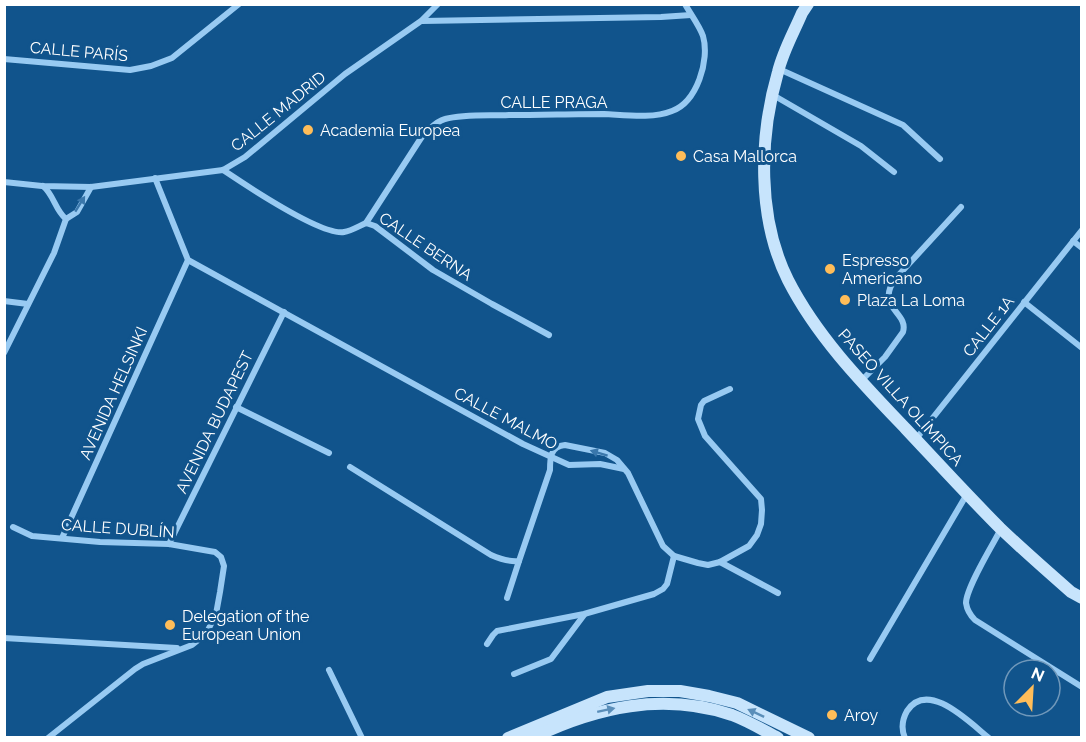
<svg xmlns="http://www.w3.org/2000/svg" width="1086" height="742" font-family="Raleway,sans-serif">
<style>
.lines{fill:none;stroke-linecap:round;stroke-linejoin:round}
.minor{stroke:#98caf2;stroke-width:6}
.secondary{stroke:#c7e4fc;stroke-width:12}
.oneway{fill:#3a77ab}
.oneway2{fill:#5a8eb9}
.poi-dot{fill:#ffbd59;stroke:#11548c;stroke-width:2}
.labels{text-anchor:middle;stroke-width:6;stroke-linejoin:round;paint-order:stroke}
.street-label{font-size:16px;fill:#fff;stroke:#11548c}
.poi-label{font-size:16px;fill:#fff;stroke:#11548c;text-anchor:start}
</style>
<rect width="100%" height="100%" fill="#11548c"/>
<g class="lines">
<g class="minor">
<path d="M422,21L661,17L691,15"/>
<path d="M4,59L130,70L151,66L172,58L239,4"/>
<path d="M779,69L903,125L940,159"/>
<path d="M773,95L861,146L894,172"/>
<path d="M223,170C244,184 321,236 344,232C351,231 359,226 366,223L375,226L433,270L492,304L549,335"/>
<path d="M155,178L188,260L523,444L569,465L600,464L624,469"/>
<path d="M4,182L42,186L91,187L223,170L245,157L345,74L421,21L438,4"/>
<path d="M43,186C54,195 55,210 66,219"/>
<path d="M366,223L423,135C430,129 436,121 445,119C465,114 489,116 509,115C541,115 573,114 604,114C625,115 653,119 672,111C697,102 710,60 703,36C699,25 691,15 685,4"/>
<path d="M1073,241L1082,248"/>
<path d="M4,301L28,304"/>
<path d="M1024,302L1082,348"/>
<path d="M4,353L54,253L66,219L77,212L91,187"/>
<path d="M861,381L885,357L903,332C909,312 875,308 895,279L961,207"/>
<path d="M236,407L329,453"/>
<path d="M916,439L1082,230"/>
<path d="M350,467L491,555C500,559 509,562 519,561L550,470C550,459 550,446 565,445L605,453L617,460L628,473L663,546L674,556L698,563L708,565L720,562L749,546L757,535L761,524L762,510L761,499L705,436L698,419L701,405L704,401L730,389"/>
<path d="M13,527L32,536L100,542L169,544L215,552L221,557L224,566L220,592L216,614L206,634L192,645L143,664L135,669L48,738"/>
<path d="M1001,529C993,544 966,588 966,603C967,610 970,615 975,620L1082,687"/>
<path d="M62,538L188,260"/>
<path d="M169,544L284,312"/>
<path d="M720,562L778,593"/>
<path d="M507,598L519,561"/>
<path d="M4,638L177,648"/>
<path d="M487,644L493,635L497,631L584,614L654,594L663,589L667,584L674,556"/>
<path d="M870,659L967,494"/>
<path d="M329,670L362,738"/>
<path d="M514,674L551,659L584,615"/>
<path d="M905,738C901,729 902,720 907,711C928,679 970,723 989,738"/>
</g>
<g class="secondary">
<path d="M808,4L802,13C794,32 783,51 778,72C759,137 757,218 788,280C817,337 863,384 906,429C937,462 968,496 1000,528C1023,550 1047,571 1071,592L1082,598"/>
<path d="M508,738L607,697L648,691H680L709,696L737,703L809,738"/>
<path d="M532,738C596,707 663,692 732,715C748,721 763,730 778,738"/>
</g>
</g>
<defs><path id="oneway-solid" d="M-6-.8H1V-3.2L6.5 0L1 3.2V.8H-6Z" transform="scale(1.5)"/></defs>
<g class="oneway">
<use href="#oneway-solid" transform="translate(80 204) rotate(-58)"/>
<use href="#oneway-solid" transform="translate(599 453) rotate(-163)"/>
</g>
<g class="oneway2">
<use href="#oneway-solid" transform="translate(606 710) rotate(-12)"/>
<use href="#oneway-solid" transform="translate(756 713) rotate(-155)"/>
</g>
<g class="poi-dot">
<circle cx="308" cy="130" r="6"/>
<circle cx="681" cy="156" r="6"/>
<circle cx="830" cy="269" r="6"/>
<circle cx="845" cy="300" r="6"/>
<circle cx="170" cy="625" r="6"/>
<circle cx="832" cy="715" r="6"/>
</g>
<g class="labels">
<g class="street-label">
<text transform="translate(79 51) rotate(5)" y="6">CALLE PARÍS</text>
<text x="554" y="108">CALLE PRAGA</text>
<text transform="translate(278 111) rotate(-39)" y="6">CALLE MADRID</text>
<text transform="translate(426 246) rotate(34)" y="6">CALLE BERNA</text>
<text transform="translate(988 326) rotate(-52)" y="6">CALLE 1A</text>
<text transform="translate(113 393) rotate(-66)" y="6">AVENIDA HELSINKI</text>
<text transform="translate(901 397) rotate(48)" y="6">PASEO VILLA OLÍMPICA</text>
<text transform="translate(506 418) rotate(28)" y="6">CALLE MALMO</text>
<text transform="translate(214 422) rotate(-64)" y="6">AVENIDA BUDAPEST</text>
<text transform="translate(118 528) rotate(4)" y="6">CALLE DUBLÍN</text>
</g>
<g class="poi-label">
<text x="320" y="136">Academia Europea</text>
<text x="693" y="162">Casa Mallorca</text>
<text x="842" y="266">Espresso<tspan x="842" dy="18">Americano</tspan></text>
<text x="857" y="306">Plaza La Loma</text>
<text x="182" y="622">Delegation of the<tspan x="182" dy="18">European Union</tspan></text>
<text x="844" y="721">Aroy</text>
</g>
</g>
<rect width="1086" height="742" fill="none" stroke="#ffffff" stroke-width="12"/>
<g transform="translate(1032 688) rotate(24)"><circle r="28" fill="#11548c" stroke="#7098ba" stroke-width="1.5"/>
<path d="M0-4.5L10 22L0 15L-10 22Z" fill="#ffbd59"/>
<text y="-9" font-size="16" font-weight="bold" text-anchor="middle" fill="#ffffff">N</text>
</g>
</svg>
